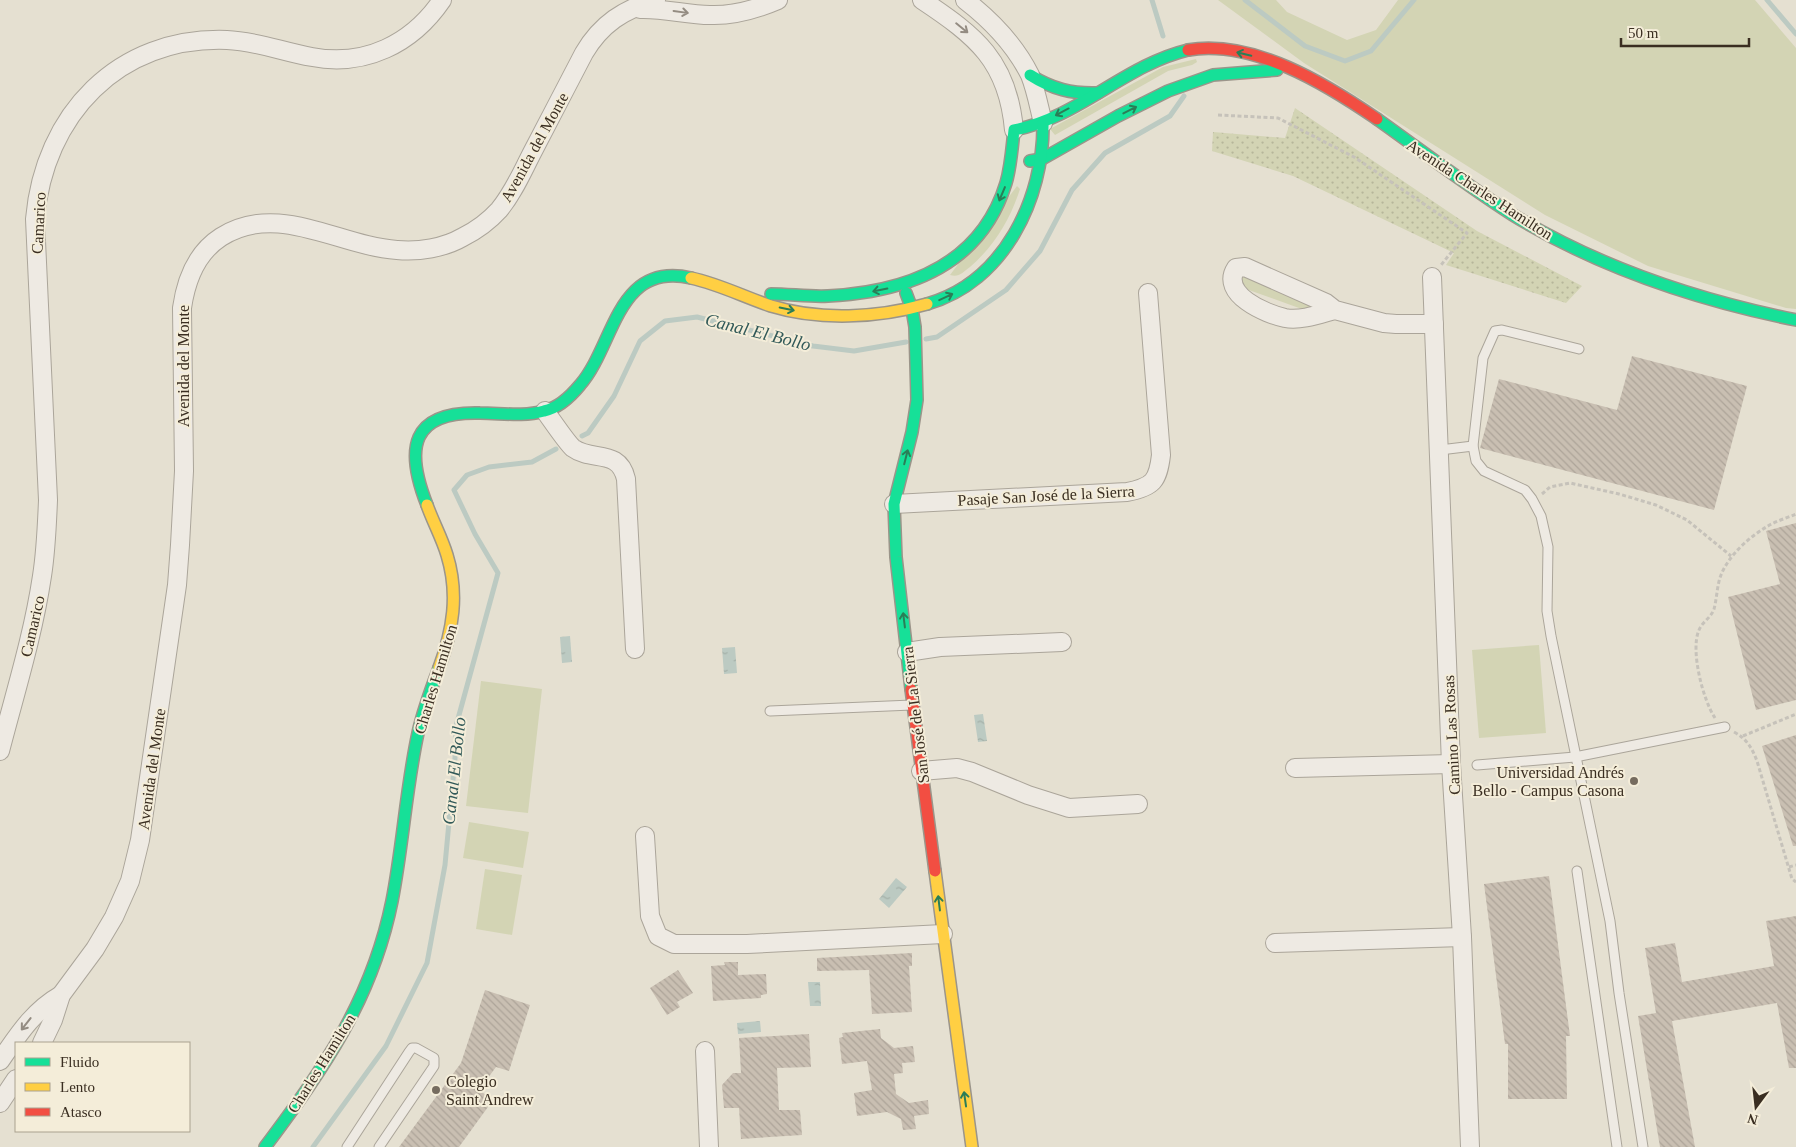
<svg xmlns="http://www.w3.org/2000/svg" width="1796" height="1147" font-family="'Times New Roman',serif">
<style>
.grass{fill:#d3d4b4}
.park{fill:url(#park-dots)}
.water{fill:url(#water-ripples)}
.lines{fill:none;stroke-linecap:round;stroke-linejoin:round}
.stream{stroke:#bccac2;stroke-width:5}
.building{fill:url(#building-back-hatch)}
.lane-casing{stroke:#aba59a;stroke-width:11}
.street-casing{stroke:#aba59a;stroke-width:20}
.fast-casing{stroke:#9b958a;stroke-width:14}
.slow-casing{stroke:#9b958a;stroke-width:14}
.jam-casing{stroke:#9b958a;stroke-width:14}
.path{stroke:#c6c2ba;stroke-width:3;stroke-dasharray:4 2.5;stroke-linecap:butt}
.lane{stroke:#eeeae3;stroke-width:9}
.street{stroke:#eeeae3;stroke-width:18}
.fast{stroke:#16e098;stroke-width:11}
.slow{stroke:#ffcf43;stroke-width:11}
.jam{stroke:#f24e42;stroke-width:11}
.oneway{stroke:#948c82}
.oneway2{stroke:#2a7e57}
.poi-dot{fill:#766c5f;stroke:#f4edd9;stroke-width:2}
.labels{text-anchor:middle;stroke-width:4;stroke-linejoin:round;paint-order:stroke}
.street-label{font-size:16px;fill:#3a2e21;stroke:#f4edd9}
.poi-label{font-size:16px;fill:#3a2e21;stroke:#f4edd9;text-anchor:end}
.water-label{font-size:18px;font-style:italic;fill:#315958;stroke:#f4edd9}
</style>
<defs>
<pattern id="park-dots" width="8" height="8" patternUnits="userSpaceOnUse" patternTransform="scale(1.25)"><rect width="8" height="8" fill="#d3d4b4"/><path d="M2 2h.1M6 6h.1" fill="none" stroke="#b6b69a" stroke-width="1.8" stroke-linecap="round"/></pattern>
<pattern id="water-ripples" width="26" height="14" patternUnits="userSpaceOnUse" patternTransform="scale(1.25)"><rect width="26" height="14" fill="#bccac2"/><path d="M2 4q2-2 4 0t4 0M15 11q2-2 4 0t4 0" fill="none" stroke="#a2aea6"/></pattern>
<pattern id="building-back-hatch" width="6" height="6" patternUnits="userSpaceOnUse" patternTransform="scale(1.25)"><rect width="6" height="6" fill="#c9bfb2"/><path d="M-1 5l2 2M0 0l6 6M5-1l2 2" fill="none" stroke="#ada499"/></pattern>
</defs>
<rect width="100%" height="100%" fill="#e5e0d1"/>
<g class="grass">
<path d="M1218,0H1276L1287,12L1347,40L1376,30L1398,0H1755L1796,48V309L1786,308L1648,266L1545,215L1304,63Z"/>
<path d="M1196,59L1197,62L1192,65L1168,71L1055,135L1050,129L1163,67Z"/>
<path d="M1017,186L1020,189C1010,220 994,246 970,267C963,272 959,278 950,275Z"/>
<path d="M1248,275L1315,304L1310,310L1299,308L1246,289L1239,277Z"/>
<path d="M1539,645L1546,733L1479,738L1472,650Z"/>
<path d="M481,681L542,689L528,813L466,806Z"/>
<path d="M469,822L529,832L523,868L463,858Z"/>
<path d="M485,869L522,875L512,935L476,929Z"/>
</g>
<path class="park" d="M1295,108L1477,231L1582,286L1566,303L1446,265L1454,253L1293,176L1212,151L1213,132L1285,138Z"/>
<g class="water">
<path d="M570,636L572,662L562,663L560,637Z"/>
<path d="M735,647L737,673L724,674L722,648Z"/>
<path d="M983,714L987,741L978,742L974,715Z"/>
<path d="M896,878L907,887L889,908L879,899Z"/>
<path d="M808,982H820L821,1006H810Z"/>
<path d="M760,1021L761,1032L738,1034L737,1023Z"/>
</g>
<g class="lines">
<g class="stream">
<path d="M1152,0L1163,36"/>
<path d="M1245,0L1305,46L1345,61L1371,51L1414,0"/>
<path d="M1767,0L1796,34"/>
<path d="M926,339L937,337L1006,290L1040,251L1072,190L1105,153L1170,116L1184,96"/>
<path d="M582,436L588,433L614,396L640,341L665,321L697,317L813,346L854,351L906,342"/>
<path d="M313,1147L386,1046L427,963L445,865L455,758L456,726L498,573L475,534L454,490L467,475L489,467L532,462L556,449"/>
</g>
</g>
<g class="building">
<path d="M1632,356L1747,386L1714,510L1480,448L1499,379L1617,410Z"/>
<path d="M1796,523V700L1756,710L1728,597L1780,584L1766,531Z"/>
<path d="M1796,735V846H1793L1762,746Z"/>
<path d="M1549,876L1570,1036H1566L1567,1099H1508V1044H1505L1484,884Z"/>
<path d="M1796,916V1068H1789L1777,1003L1672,1021L1695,1147H1660L1638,1016L1656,1013L1645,948L1675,943L1682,982L1774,966L1766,921Z"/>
<path d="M912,953V966H909L912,1012L872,1014L869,970L817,971V958Z"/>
<path d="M724,962H738V975L766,974L767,994L761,995V998L713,1001L711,966L725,965Z"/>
<path d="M678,970L693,993L677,1002L680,1007L667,1015L650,988Z"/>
<path d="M485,990L530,1005L509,1071L496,1067L479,1090L493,1100L459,1147H399L461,1063Z"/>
<path d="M880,1029L881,1038L894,1048L913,1046L915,1062L902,1063L903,1073L894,1074L896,1094L909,1103L928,1100L929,1114L914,1116L916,1129L903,1130L901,1119L887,1112L857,1116L854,1093L872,1090L867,1061L842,1064L839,1038L843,1037L842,1033Z"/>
<path d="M809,1034L811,1067L777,1068L779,1110H800L802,1135L741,1139L739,1108H724L722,1085L733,1073H741L739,1038Z"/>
</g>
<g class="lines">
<g class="lane-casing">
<g id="lane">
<path d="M1579,349L1502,330L1495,331L1483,358L1473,446L1476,461L1484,471L1525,490L1532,499L1541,516L1548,547L1547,611L1551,636L1610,921L1619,993L1643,1147"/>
<path d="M1440,450L1473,446"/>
<path d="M770,711L912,705"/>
<path d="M1477,765L1575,757L1725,727"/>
<path d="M1577,871L1617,1147"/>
<path d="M347,1147L409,1052L412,1048H416L434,1058V1066L379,1147"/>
</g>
</g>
<g class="street-casing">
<g id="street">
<path d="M922,0C976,36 1008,61 1014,130"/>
<path d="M965,0C991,20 1015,45 1030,75C1036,90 1039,107 1043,123"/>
<path d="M640,9C664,8 687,15 710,15C734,16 757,9 778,0"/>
<path d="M1432,277L1451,764L1462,937L1470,1147"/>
<path d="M1335,310C1320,314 1301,321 1285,318C1266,314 1219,294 1236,268L1245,267L1326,303L1335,310L1384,323L1396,324H1434"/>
<path d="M545,411C551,419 567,443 573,448C592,462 619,448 626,479L635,649"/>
<path d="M894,504L1127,492C1153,487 1158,481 1161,455L1148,293"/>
<path d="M907,652L940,647L1062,642"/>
<path d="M0,751C15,693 33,636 42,576C46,551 47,525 48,500L35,219C44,115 118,36 227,40C256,41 283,52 312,57C365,67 412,44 442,0"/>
<path d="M1295,768L1451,764"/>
<path d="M921,771L957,768L972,772L1028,795L1069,808L1138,804"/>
<path d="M645,836L650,916L658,936L674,944H747L943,934"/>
<path d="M1275,943L1462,937"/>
<path d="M42,1043L53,1020L61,995L95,949L114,917L130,881L140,840L177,585L180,545L184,471L182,308C186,280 196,253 221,237C278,201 338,246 397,250C419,252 444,248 463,237C477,230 489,221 499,210C514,192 523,170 533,151C550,118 567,86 584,53C601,24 624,9 656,0"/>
<path d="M705,1051L709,1147"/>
<path d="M0,1061C18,1035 33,1011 61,995"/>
<path d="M0,1103L16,1079"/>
</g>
</g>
<g class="fast-casing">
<g id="fast">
<path d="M1030,75C1052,89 1072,94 1098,93"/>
<path d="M1377,119C1422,151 1466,185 1513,215C1600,268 1697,300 1796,320"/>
<path d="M1030,161L1042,159L1118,116L1168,91L1213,75L1277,70"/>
<path d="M906,293L912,309L915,327L917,400L912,432L894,504L896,557L911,689"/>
<path d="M771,294C790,294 809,297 828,296C907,292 981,265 1006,183C1011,166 1012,148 1014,130C1078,118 1125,65 1188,50"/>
<path d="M927,304C1004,282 1044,199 1043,123"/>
<path d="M427,505C405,449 410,411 480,413C501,413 523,417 544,411C558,408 571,396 580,385C615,345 616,261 691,278"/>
<path d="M265,1147C324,1068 372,1000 392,901C403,845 406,788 418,733C423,710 431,689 439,668"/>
</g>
</g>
<g class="slow-casing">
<g id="slow">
<path d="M691,278C719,284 744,297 771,306C820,321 878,318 927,304"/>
<path d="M427,505C433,522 442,538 447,555C459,594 453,630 439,668"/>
<path d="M935,871L972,1147"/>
</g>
</g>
<g class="jam-casing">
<g id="jam">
<path d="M1188,50C1253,39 1326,84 1377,119"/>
<path d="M911,689L935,871"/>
</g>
</g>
<g class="path">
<path d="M1218,115L1278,118L1354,157L1467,233L1441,265"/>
<path d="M1542,494L1550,487L1570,483L1619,494L1656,505L1687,520L1731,556"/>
<path d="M1715,718C1703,700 1690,650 1699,630C1702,622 1711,618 1714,609C1717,598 1717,585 1721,575C1729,555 1749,537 1768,526C1776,521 1787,518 1796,514"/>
<path d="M1734,732C1747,739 1752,748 1757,761L1792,879L1796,882"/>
<path d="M1743,736L1796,714"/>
<path d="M1789,867L1796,865"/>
</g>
<use href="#lane" class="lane"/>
<use href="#street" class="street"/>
<use href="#fast" class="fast"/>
<use href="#slow" class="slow"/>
<use href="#jam" class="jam"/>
</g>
<defs><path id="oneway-shaft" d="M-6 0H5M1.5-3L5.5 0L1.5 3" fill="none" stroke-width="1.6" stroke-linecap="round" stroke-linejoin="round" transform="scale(1.25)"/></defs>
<g class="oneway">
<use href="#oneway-shaft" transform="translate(681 12) rotate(8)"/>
<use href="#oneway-shaft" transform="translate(962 28) rotate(39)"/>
<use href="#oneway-shaft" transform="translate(26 1024) rotate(128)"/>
</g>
<g class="oneway2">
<use href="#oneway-shaft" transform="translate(1244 54) rotate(-167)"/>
<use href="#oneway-shaft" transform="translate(1130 110) rotate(-27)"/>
<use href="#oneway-shaft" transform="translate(1062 112) rotate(152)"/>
<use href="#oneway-shaft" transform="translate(1002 194) rotate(113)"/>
<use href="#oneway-shaft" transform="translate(880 290) rotate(169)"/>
<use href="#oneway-shaft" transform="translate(946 297) rotate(-25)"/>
<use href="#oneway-shaft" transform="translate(787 309) rotate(12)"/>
<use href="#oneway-shaft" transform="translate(906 457) rotate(-76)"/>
<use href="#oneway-shaft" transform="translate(904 620) rotate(-97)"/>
<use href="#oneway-shaft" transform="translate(939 903) rotate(-97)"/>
<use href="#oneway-shaft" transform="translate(965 1099) rotate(-98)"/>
</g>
<g class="poi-dot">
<circle cx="1634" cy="781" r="5"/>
<circle cx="436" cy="1090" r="5"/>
</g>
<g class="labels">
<g class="street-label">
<text transform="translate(534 147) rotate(-61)" y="6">Avenida del Monte</text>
<text transform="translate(1480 189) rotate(33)" y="6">Avenida Charles Hamilton</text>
<text transform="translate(38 223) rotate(-87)" y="6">Camarico</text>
<text transform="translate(183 366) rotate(-90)" y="6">Avenida del Monte</text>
<text transform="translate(1046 495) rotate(-3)" y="6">Pasaje San José de la Sierra</text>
<text transform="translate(32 626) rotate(-77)" y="6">Camarico</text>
<text transform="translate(435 679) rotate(-73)" y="6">Charles Hamilton</text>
<text transform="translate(915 715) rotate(-97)" y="6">San José de La Sierra</text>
<text transform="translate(1451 735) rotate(-93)" y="6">Camino Las Rosas</text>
<text transform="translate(151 769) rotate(-82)" y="6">Avenida del Monte</text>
<text transform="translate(321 1063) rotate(-58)" y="6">Charles Hamilton</text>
</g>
<g class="poi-label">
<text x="1624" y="778">Universidad Andrés<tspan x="1624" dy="18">Bello - Campus Casona</tspan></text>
<text x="446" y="1087" text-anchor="start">Colegio<tspan x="446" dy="18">Saint Andrew</tspan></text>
</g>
<g class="water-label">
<text transform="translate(758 332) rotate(14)" y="6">Canal El Bollo</text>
<text transform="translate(454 771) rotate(-84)" y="6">Canal El Bollo</text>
</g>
</g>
<rect x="15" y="1042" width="175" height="90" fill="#f4edd9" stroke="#aaa18f"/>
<rect x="25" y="1058" width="25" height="8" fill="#16e098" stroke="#aaa18f"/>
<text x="60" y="1067" font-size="15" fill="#3a2e21">Fluido</text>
<rect x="25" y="1083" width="25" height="8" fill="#ffcf43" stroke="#aaa18f"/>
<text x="60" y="1092" font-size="15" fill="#3a2e21">Lento</text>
<rect x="25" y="1108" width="25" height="8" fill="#f24e42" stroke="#aaa18f"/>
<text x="60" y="1117" font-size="15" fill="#3a2e21">Atasco</text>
<g transform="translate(1756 1107) rotate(195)" stroke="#f4edd9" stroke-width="4" paint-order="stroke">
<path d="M0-4L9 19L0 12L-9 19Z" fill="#3a2e21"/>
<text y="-8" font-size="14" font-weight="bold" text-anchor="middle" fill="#3a2e21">N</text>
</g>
<path d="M1621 38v8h128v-8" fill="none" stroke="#3a2e21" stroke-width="2.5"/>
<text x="1628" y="38" font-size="15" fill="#3a2e21" stroke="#f4edd9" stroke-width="4" paint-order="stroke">50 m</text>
</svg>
